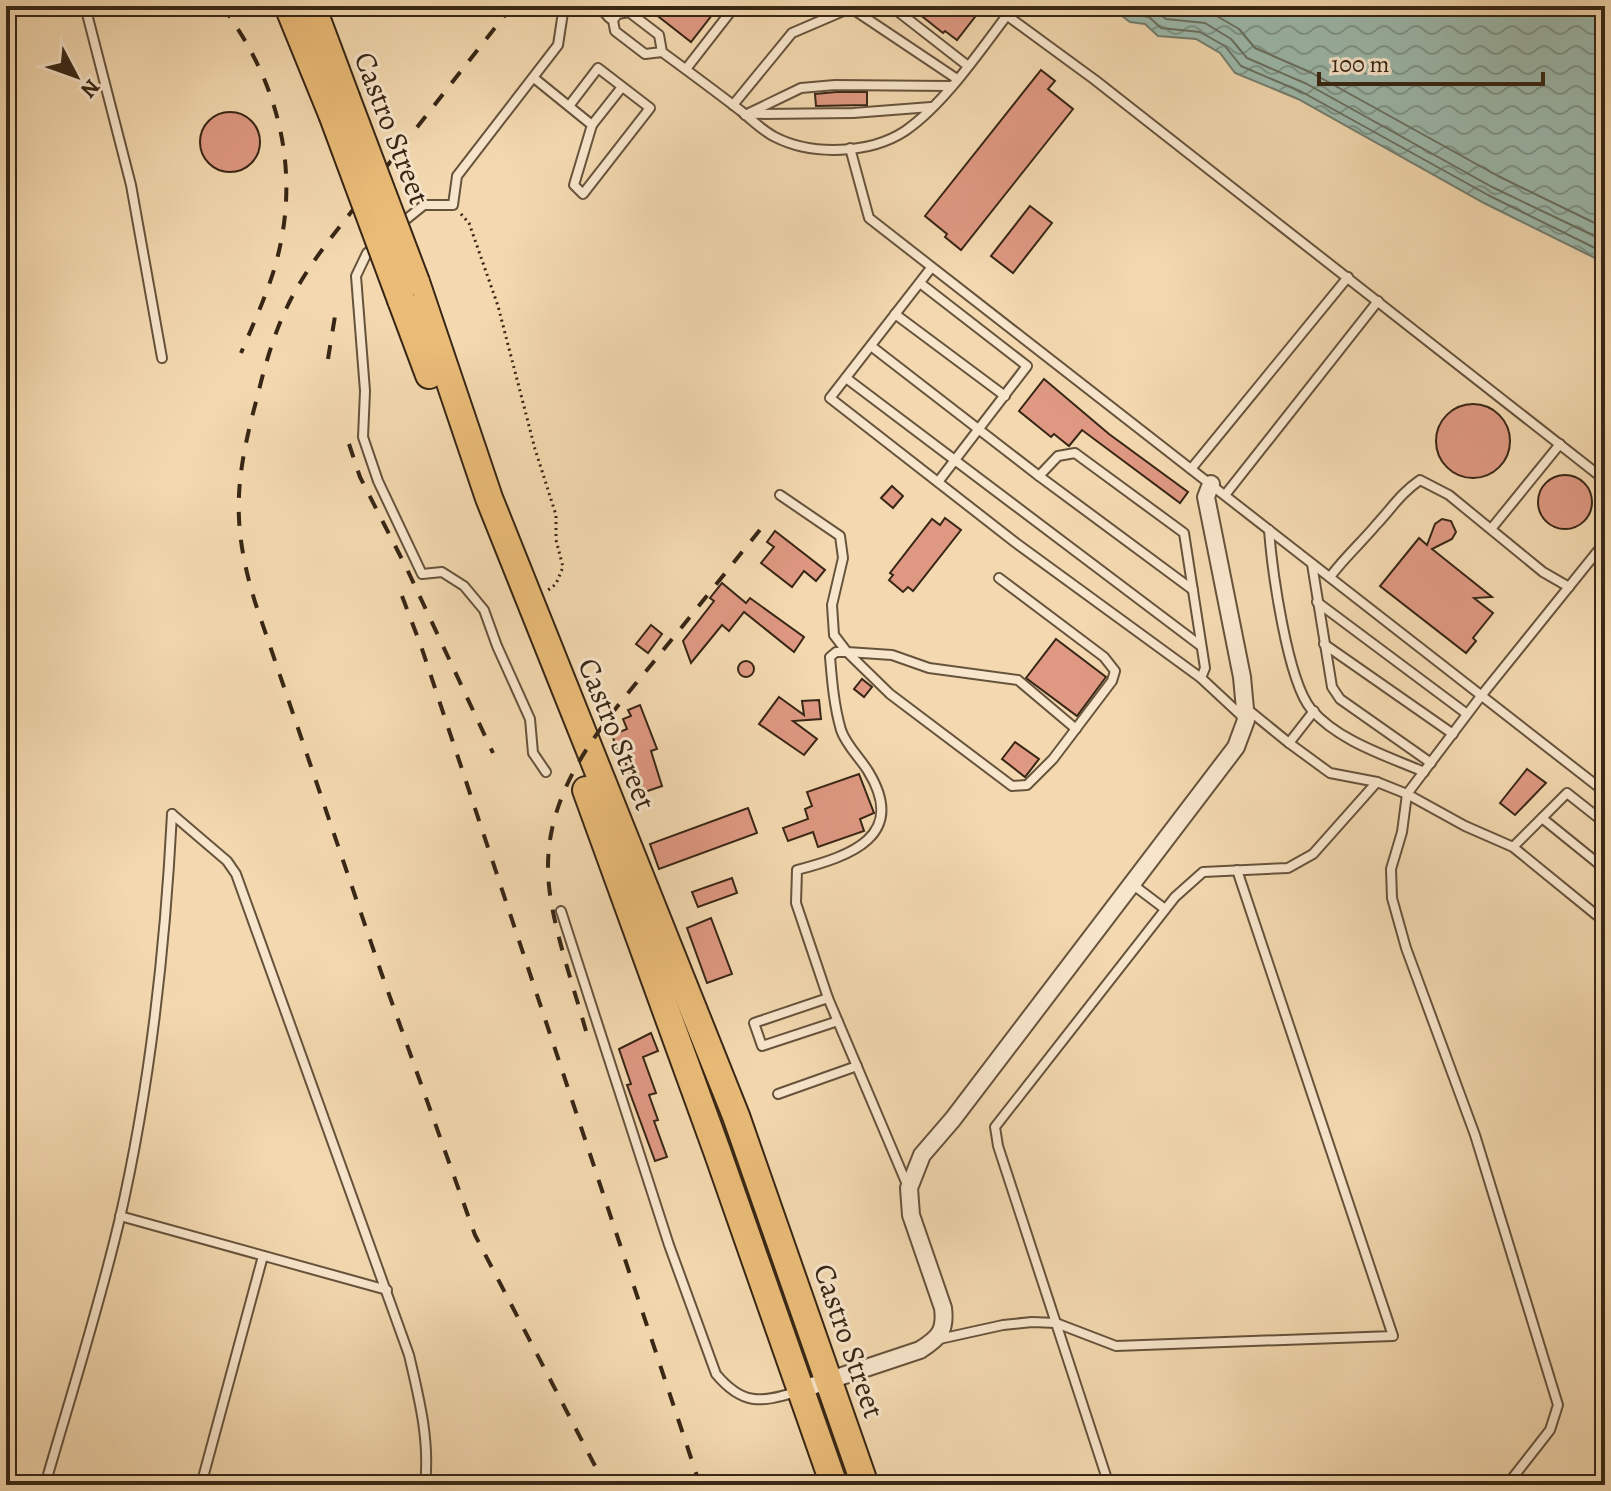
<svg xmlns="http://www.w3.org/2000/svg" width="1611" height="1491" font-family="Alegreya,serif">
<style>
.water{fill:url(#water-waves);stroke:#747f70;stroke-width:2}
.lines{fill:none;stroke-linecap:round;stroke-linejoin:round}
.shore{stroke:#6a7061;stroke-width:2}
.building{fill:#df9882;stroke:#372615;stroke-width:2}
.service-casing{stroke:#66533c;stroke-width:12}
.minor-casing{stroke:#66533c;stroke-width:20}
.primary-casing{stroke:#372615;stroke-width:30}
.path{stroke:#372615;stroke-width:3;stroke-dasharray:2 4;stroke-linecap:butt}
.service{stroke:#f8e6cc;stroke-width:8}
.minor{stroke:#f8e6cc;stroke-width:16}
.primary{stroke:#eabc78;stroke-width:26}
.rail{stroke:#372615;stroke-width:4;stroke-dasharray:14 14;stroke-linecap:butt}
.primary-bridge-casing{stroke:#372615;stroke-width:30;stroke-linecap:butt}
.primary-bridge{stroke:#eabc78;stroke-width:26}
.labels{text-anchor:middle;stroke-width:6;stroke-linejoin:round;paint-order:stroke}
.street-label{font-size:30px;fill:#372615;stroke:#f8e6cc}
</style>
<defs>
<pattern id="water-waves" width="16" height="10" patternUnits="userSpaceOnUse" patternTransform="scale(2)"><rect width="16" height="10" fill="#9cbaad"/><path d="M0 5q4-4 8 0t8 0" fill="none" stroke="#80978c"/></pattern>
</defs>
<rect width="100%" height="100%" fill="#f4d9b0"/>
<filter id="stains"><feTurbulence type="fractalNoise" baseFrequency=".0025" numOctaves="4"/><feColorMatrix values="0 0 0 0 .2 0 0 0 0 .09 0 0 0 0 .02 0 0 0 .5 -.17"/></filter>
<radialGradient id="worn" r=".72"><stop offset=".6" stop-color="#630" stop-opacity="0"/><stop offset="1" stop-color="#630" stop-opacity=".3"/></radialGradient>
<path class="water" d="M1109,6H1605V263L1484,203L1298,99L1235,73L1220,53L1196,39L1158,36L1145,24L1130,22Z"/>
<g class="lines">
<g class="shore">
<path d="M1122,6L1133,14L1149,17L1161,28L1200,32L1225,46L1241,66L1302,92L1488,195L1605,253"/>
<path d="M1148,6L1166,19L1205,23L1231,39L1247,58L1307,84L1492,187L1605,241"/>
<path d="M1170,6L1210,12L1239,29L1255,48L1312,73L1498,176L1605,228"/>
</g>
</g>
<g class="building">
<path d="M645,6H719L691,42Z"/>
<path d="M909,6H968L978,13L957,40L945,31L943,33Z"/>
<path d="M1041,70L1055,81L1048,89L1073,109L961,250L945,237L947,234L925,216Z"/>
<path d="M836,92H867V105L816,106L815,94Z"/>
<circle cx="230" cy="142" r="30"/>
<path d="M1030,206L1052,223L1013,273L991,256Z"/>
<path d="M1044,379L1109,434L1188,492L1180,503L1082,430L1069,446L1054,434L1051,437L1019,411Z"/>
<circle cx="1473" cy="441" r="37"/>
<circle cx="1565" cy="502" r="27"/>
<path d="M892,486L903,496L893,508L881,498Z"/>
<path d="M945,518L961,530L913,591L908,587L903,592L889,580L893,575L890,573L932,519L940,525Z"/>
<path d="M1442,519L1451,521L1456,532L1452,539L1432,549L1492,597L1474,598L1493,613L1473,638L1476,641L1466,653L1380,586L1419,538L1427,545L1435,524Z"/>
<path d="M775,531L825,570L816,581L804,571L792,587L761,563L774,547L767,542Z"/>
<path d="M722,583L746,603L750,598L804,637L794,652L744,612L729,631L722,625L691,663L683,641L714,601L710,598Z"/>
<path d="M651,625L662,634L648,653L636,644Z"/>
<path d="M1056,639L1106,677L1077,716L1026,678Z"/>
<circle cx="746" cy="669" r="8"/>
<path d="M862,679L872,687L864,697L854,689Z"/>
<path d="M779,697L804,715L802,701L819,700L821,719L793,721L817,739L804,755L759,724Z"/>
<path d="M640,705L657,749L651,751L662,786L636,795L625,761L622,762L612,735L627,729L623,719L631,716L628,710Z"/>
<path d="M1015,742L1039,759L1025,777L1002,759Z"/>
<path d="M1527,769L1546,783L1515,815L1500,803Z"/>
<path d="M859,774L874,813L860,819L864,831L818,847L813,832L788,841L783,828L808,819L805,809L812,806L807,792Z"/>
<path d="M748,808L757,833L659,869L650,844Z"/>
<path d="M732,878L737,893L698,907L692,892Z"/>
<path d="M711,918L732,974L707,983L687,928Z"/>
<path d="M651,1033L658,1051L643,1057L656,1093L649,1095L658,1120L654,1121L667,1157L655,1161L627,1085L631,1084L619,1049Z"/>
</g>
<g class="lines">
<g class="service-casing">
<g id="service">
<path d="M85,6L131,185L162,358"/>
<path d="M891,6L968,66"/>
<path d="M994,6L1095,80L1605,480"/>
<path d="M851,8L957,79"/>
<path d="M662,52L645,54L615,31L612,15L629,12L659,35L662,52C688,71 715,91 741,111C752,120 763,131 775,137C812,156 870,154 905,131C946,103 984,45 1014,6"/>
<path d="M686,69L735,6"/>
<path d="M534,78L592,125L574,185L583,194L650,108L598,68L569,106"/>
<path d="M733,105L792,33L855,6"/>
<path d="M750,114L853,113L931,107"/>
<path d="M745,115L801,88L835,85L950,86"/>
<path d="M592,125L622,87"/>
<path d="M850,148L869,218L1605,792"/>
<path d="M399,225L424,205H453L457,176L558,45L564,6"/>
<path d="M377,245L367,253L356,276L365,391L363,437L378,481L422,574L442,572L464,586L484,610L497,646L530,719L533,753L546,772"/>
<path d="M920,283L1027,366L938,482"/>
<path d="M895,314L1005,396"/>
<path d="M871,346L1039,476L1058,456L1075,453L1184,533L1205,668L1201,678L1016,543L830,398L931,268"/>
<path d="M846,378L1201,646"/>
<path d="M1191,469L1348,277"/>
<path d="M1039,476L1193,590"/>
<path d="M780,495L840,536L843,558L832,605L834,635L847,652L892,655L929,668L1018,680L1076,729"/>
<path d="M1225,495L1378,301"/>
<path d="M1491,529L1560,444"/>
<path d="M1269,530C1272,569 1287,680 1311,709C1338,741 1387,756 1424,772"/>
<path d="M1312,564L1332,687L1340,699L1431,763"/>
<path d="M1330,577C1344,558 1361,543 1376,525C1391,509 1401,493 1420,480L1449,495L1543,572L1569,587"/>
<path d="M1317,602L1467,714"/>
<path d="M1324,644L1453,734"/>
<path d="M1201,678L1244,718"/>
<path d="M1246,708L1289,743L1314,711"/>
<path d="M1289,743L1330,773L1377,782"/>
<path d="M172,814L227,861L236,874L409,1355C419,1398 430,1440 425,1485"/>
<path d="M1542,818L1605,869"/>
<path d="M1513,847L1605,922"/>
<path d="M1132,884L1165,909"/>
<path d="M561,911L669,1245L716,1374C742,1405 760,1403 796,1392"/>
<path d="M828,998L796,903L797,870C851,856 908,836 868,771C860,758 846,745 841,730C834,706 832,681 830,657L836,652H847L890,694L1012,786L1027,785L1053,759L1112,681L1115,671L1104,657L999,578"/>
<path d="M838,1021L762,1046L754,1023L828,998C855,1061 881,1124 908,1187"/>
<path d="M778,1094L857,1066"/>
<path d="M120,1216L387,1290"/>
<path d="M935,1340L1003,1325L1032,1322L1056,1323L1116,1346L1393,1336L1237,870"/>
<path d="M45,1485C70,1398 98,1311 119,1222C150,1088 165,952 172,814"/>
<path d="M201,1485L263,1256"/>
<path d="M1109,1485L998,1146L995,1127L1175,897L1203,872L1288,868L1313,854L1377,782L1407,794L1481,696L1605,542"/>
<path d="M1507,1485L1550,1430L1558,1405L1475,1135L1406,948L1392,898L1391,869L1402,832L1407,794L1465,826L1513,847L1567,793L1605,823"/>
</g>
</g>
<g class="minor-casing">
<g id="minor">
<path d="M604,6L612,15"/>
<path d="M800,1390L920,1350C939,1338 946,1331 943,1308L911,1215L909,1188L922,1155L953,1119L1236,747L1246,720L1242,677L1206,497L1211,484"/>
</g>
</g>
<g class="primary-casing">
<g id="primary">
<path d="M288,6L332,114"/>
<path d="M312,6L346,97"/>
<path d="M416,282L489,498L736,1116L865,1485"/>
<path d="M401,300L429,375"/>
<path d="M586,790L717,1151L834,1485"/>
</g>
</g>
<path class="path" d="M461,214L469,223L498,306L535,449L556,515V540L563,567L556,584L547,591"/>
<use href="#service" class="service"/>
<use href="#minor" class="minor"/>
<use href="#primary" class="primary"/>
<g class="rail">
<path d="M222,6C281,85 303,177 273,273C264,301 252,327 241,353"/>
<path d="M512,6C465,66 417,127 370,188C340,227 308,263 287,307C274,334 265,365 258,394C236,476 230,520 255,602L381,972L475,1235L605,1485"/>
<path d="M328,359L336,310"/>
<path d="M349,444L360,477L407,569L493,753"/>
<path d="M402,596L421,646L700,1485"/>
<path d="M586,1031C573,984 549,918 548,871C546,781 612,714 664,649C699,606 733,563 768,520"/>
</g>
<g class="primary-bridge-casing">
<g id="primary-bridge">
<path d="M346,97L416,282"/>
<path d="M332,114L401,300"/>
</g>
</g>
<use href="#primary-bridge" class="primary-bridge"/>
</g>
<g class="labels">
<g class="street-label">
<text transform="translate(392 128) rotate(69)" y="10">Castro Street</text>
<text transform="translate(617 734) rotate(68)" y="10">Castro Street</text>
<text transform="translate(849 1341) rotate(71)" y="10">Castro Street</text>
</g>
</g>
<rect width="1611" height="1491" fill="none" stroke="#f4d9b0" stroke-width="32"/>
<rect x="8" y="8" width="1595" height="1475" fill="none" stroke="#372615" stroke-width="4"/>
<rect x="16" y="16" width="1579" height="1459" fill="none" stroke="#372615" stroke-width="2"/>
<g transform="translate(76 76) rotate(131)" stroke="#f8e6cc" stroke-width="6" paint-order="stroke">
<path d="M0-6L14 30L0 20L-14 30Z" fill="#372615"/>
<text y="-12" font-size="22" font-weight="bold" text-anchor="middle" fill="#372615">N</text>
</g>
<path d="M1319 72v12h224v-12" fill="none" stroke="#372615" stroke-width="4"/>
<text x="1331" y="72" font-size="24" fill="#372615" stroke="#f8e6cc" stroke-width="6" paint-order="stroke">100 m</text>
<rect width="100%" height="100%" filter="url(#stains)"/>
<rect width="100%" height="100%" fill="url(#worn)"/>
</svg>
